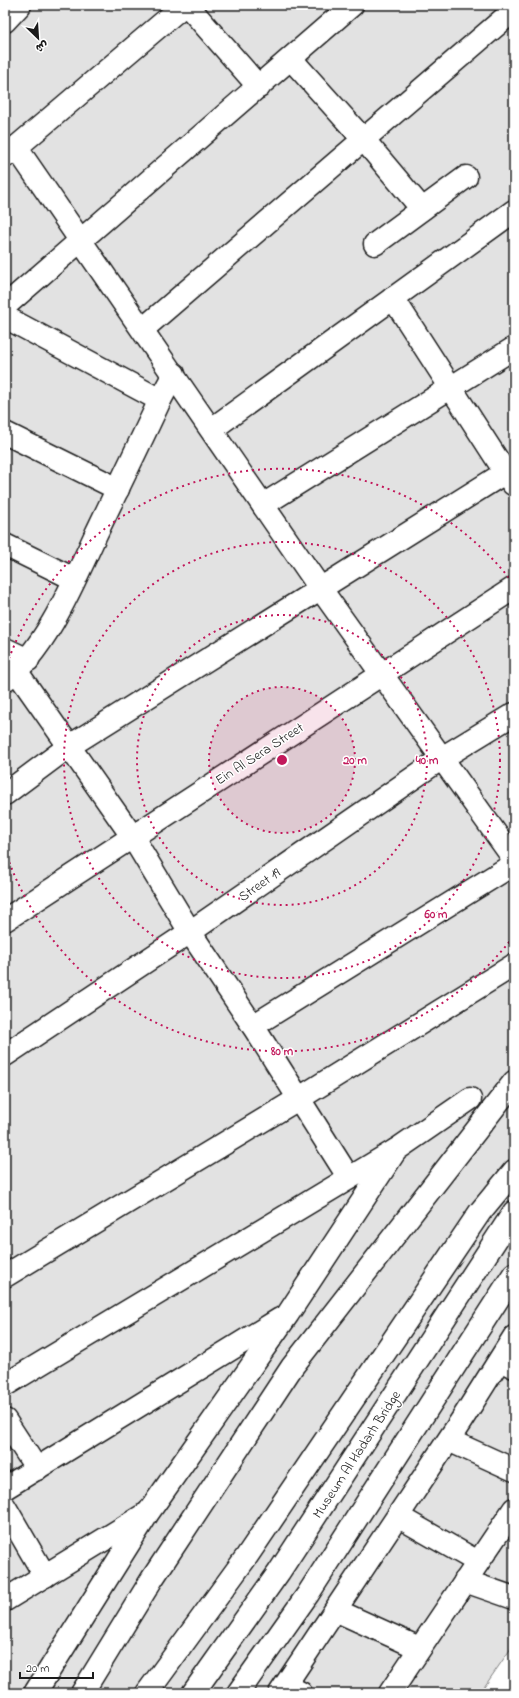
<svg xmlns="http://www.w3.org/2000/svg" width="519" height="1698" font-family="'Indie Flower','Playpen Sans Arabic',sans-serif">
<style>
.green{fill:#e2e2e2;stroke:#7f7f7f}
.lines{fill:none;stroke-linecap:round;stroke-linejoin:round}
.minor-casing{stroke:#1c1c1c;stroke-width:25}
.highway-casing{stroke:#1c1c1c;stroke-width:25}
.minor{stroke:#fff;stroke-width:22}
.highway{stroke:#fff;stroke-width:22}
.ring{fill:none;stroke:#c2185b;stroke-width:2;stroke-dasharray:2 4}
.labels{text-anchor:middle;stroke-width:3;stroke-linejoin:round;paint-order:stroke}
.street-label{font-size:14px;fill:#1c1c1c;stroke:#fff}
.centre{fill:#c2185b;stroke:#fff;stroke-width:2}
.ring-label{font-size:12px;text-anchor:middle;font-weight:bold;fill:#c2185b;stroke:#fff;stroke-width:3;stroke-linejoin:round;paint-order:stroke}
</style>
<rect width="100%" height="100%" fill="#fff"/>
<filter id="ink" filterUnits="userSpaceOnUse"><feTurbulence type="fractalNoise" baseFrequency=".025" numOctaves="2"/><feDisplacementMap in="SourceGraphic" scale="8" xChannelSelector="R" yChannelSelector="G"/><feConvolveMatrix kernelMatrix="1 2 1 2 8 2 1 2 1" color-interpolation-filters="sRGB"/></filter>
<g filter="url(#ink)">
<path class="green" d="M5,5H514V1644L480,1693H5Z"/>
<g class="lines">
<g class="minor-casing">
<g id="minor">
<path d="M187,5L259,87"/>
<path d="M5,21L20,5"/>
<path d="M291,59L364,140L422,209"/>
<path d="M16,147L320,588L514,859"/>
<path d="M6,156L184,5"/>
<path d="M375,244L466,177"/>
<path d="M393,298L513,484"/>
<path d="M5,306L352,5"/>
<path d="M5,317L160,400"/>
<path d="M143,329L514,10"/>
<path d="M212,429L514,211"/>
<path d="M5,433L118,489"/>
<path d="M263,505L514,348"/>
<path d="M5,545L74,579"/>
<path d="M5,649L28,660"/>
<path d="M17,672L132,836L190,932L253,1026L349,1178"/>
<path d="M5,680C45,652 75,579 96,534C117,490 139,445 160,400L174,374"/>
<path d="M5,794L68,747L514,467"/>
<path d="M5,920L514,588"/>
<path d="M253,1026L514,864"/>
<path d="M5,1055L190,932L442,758L514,714"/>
<path d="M5,1276L298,1099L514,965"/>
<path d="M508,1364L514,1367"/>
<path d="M5,1385L396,1150L470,1099"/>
<path d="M5,1420L37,1469"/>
<path d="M457,1444L514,1470"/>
<path d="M5,1488L280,1319"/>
<path d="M5,1507L45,1576"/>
<path d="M406,1521L478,1562"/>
<path d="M465,1581L514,1598"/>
<path d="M5,1600L144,1515"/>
<path d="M344,1614L419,1648"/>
<path d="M295,1690L301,1693"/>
<path d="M35,1693L148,1513L288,1314L396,1150"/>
<path d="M82,1693L152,1579L292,1367L514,1082"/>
<path d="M390,1693L514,1509"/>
</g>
</g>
<g class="highway-casing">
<g id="highway">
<path d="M147,1693L247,1556L480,1212L514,1171"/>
<path d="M193,1693L279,1572L514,1212"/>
<path d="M238,1693L308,1594L514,1274"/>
<path d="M280,1693L461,1421L514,1337"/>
</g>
</g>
<use href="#minor" class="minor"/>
<use href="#highway" class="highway"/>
</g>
</g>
<circle cx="282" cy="760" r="73" fill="#c2185b" fill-opacity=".12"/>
<g class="ring">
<circle cx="282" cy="760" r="73"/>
<circle cx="282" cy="760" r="145"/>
<circle cx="282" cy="760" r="218"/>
<path d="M513 937A291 291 0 0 1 5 850M5 670A291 291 0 0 1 513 583"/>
</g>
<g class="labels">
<g class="street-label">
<text transform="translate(259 753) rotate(-33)" y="5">Ein Al Sera Street</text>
<text transform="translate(259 884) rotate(-35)" y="5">Street 19</text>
<text transform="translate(356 1454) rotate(-57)" y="5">Museum Al Hadarh Bridge</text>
</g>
</g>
<circle cx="282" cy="760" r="6" class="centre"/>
<g class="ring-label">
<text x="355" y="764">20 m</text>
<text x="427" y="764">40 m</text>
<text x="436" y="918">60 m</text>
<text x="282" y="1055">80 m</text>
</g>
<rect width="519" height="1698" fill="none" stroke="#fff" stroke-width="20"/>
<rect x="10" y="10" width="499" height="1678" fill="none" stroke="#1c1c1c" stroke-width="1.5" filter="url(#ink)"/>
<g transform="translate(38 38) rotate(155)" stroke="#ffffff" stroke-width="3" paint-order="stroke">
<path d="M0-3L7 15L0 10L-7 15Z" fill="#1c1c1c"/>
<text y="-6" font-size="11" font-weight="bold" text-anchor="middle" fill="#1c1c1c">ش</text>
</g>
<path d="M20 1672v6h73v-6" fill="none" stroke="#1c1c1c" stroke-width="2"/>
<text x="26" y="1672" font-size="12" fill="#1c1c1c" stroke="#ffffff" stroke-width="3" paint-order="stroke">20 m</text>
</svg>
